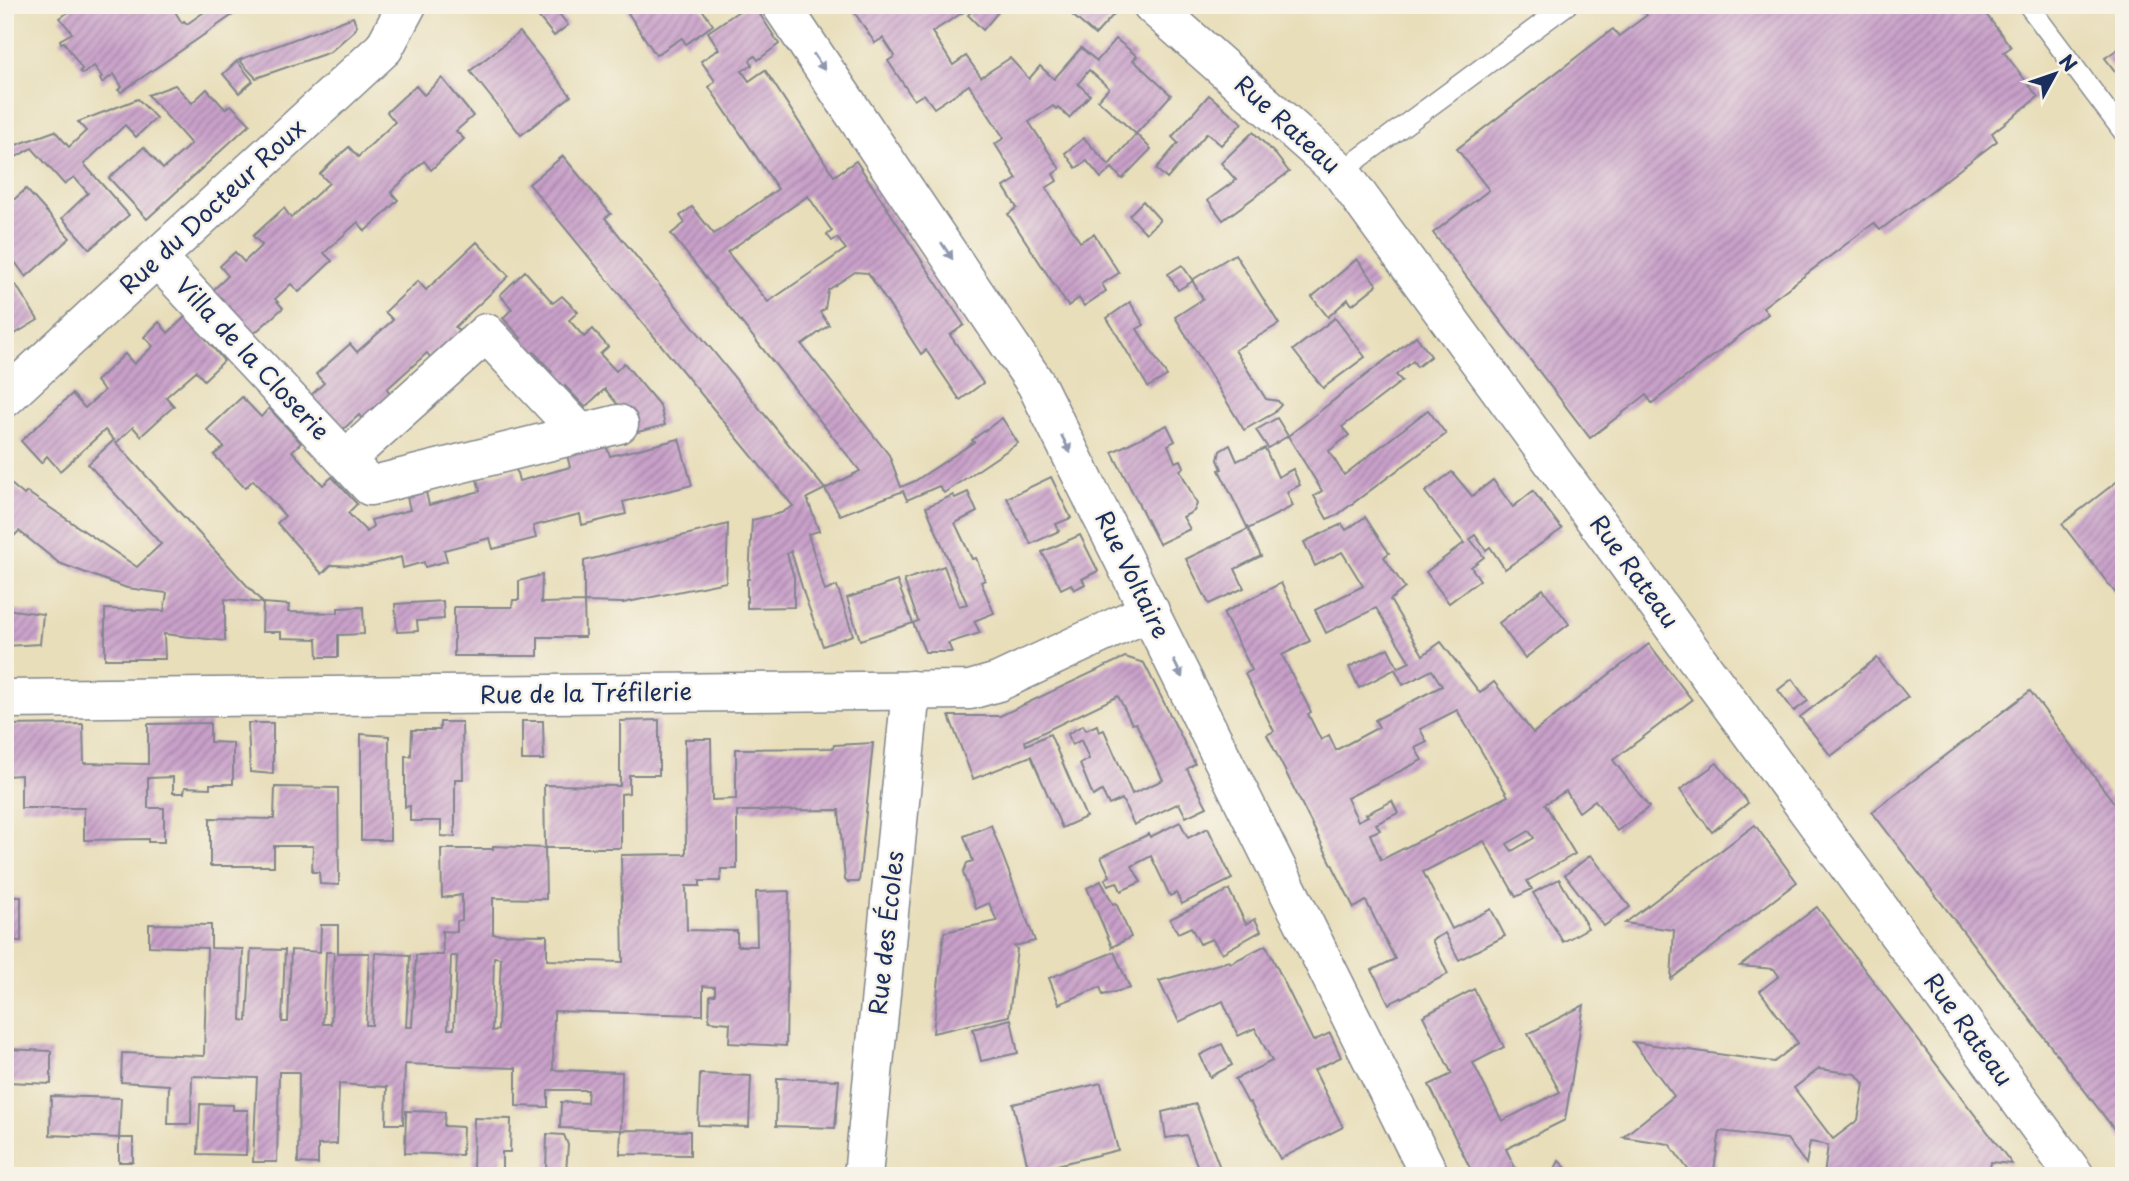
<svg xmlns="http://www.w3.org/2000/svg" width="2129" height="1181" font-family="'Playpen Sans',sans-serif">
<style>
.building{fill:url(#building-hatch);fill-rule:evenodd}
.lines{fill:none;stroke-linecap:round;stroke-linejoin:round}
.lane-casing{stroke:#82868c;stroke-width:22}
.street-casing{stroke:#82868c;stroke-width:41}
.secondary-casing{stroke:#82868c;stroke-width:41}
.lane{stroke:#fff;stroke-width:19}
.street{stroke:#fff;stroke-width:38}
.secondary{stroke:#fff;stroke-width:38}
.oneway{fill:#8d97ae}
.labels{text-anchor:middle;stroke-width:5;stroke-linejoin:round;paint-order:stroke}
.street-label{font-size:24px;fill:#1b2f5e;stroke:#f7f3e8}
</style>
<defs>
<pattern id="building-hatch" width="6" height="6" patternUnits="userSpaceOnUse" patternTransform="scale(1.75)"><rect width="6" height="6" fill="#c9a0c9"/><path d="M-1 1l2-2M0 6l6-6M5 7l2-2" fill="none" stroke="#a283a6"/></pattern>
</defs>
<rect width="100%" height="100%" fill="#f7f3e8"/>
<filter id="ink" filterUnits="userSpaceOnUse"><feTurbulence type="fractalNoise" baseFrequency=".0143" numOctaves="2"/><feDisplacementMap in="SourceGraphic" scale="14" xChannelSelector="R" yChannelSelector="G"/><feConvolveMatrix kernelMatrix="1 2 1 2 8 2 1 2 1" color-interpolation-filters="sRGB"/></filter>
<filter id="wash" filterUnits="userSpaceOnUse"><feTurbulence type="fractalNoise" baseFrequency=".00686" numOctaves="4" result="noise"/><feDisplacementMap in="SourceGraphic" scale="28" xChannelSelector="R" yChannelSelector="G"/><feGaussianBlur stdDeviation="1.57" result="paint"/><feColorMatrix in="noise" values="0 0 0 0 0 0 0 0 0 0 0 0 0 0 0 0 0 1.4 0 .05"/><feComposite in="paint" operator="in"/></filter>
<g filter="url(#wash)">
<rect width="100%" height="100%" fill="#e8deba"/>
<g id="blocks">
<g class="building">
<path d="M68,5H127L132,13L143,5H171L182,23L184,21L187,24L214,5H247L121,92L118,90L122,87L114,74L102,83L100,79L102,77L94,66L83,74L80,71L82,69L64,42L61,43L60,40L72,33L60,18L71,10Z"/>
<path d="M529,5H552L568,25L554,36Z"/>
<path d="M633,5H699L713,25L686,44L682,38L656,55L626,10Z"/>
<path d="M748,5H754L779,44L758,60L755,56L750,60L752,65L742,71L749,81L765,70L834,176L856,161L964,325L950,335L983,383L960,400L926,350L921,354L868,273L855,272L828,290L825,309L820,312L829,325L802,345L889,455L901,487L915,481L974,442L972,440L1002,418L1018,443L944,493L939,486L907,500L903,491L840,515L825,489L860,471L671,234L685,223L680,216L692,207L714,234L778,189L709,87L715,81L701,61L719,49L708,32ZM808,196L832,231L827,235L832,241L837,238L846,249L768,302L727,252Z"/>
<path d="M857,5H960L965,11L932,32L953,65L966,56L981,77L1010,58L1029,79L1040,66L1054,79L1081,48L1097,61L1116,39L1137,56L1133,60L1171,95L1136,134L1098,100L1109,88L1089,70L1078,84L1090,95L1069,118L1058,107L1056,109L1053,106L1029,122L1060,169L1053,174L1057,181L1046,188L1080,242L1094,234L1119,273L1102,284L1106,291L1084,306L1079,298L1068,306L1008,214L1017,208L1004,187L1017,179L995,144L1004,138L969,85L934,108L924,94L914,100L888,61L895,56L883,38L875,43L852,9Z"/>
<path d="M977,5H1004L983,30L968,15Z"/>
<path d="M1061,5H1106L1115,13L1095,35Z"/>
<path d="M1644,5H1979L2011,47L2004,52L2038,97L1992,133L1997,141L1880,230L1874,223L1763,307L1768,314L1652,403L1646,395L1590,438L1433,233L1489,190L1457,149L1613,29L1619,36L1647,15L1641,8Z"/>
<path d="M353,17L357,26L355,30L330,52L256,78L239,60Z"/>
<path d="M520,32L571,96L521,135L470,71Z"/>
<path d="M2124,45V83L2105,58Z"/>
<path d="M237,61L253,81L239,93L223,74Z"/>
<path d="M442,78L473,116L456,131L464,139L431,170L424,161L391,192L398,200L383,215L365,231L358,222L324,253L332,261L299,292L291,284L275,299L283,308L250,337L212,291L228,276L220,266L235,252L244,262L262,245L253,236L284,208L291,218L329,183L320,174L335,159L349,147L358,157L395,122L387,112L403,97L416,86L424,95Z"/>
<path d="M175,85L192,103L207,89L225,109L231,105L250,124L147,219L109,178L144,147L163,169L191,144L148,95Z"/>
<path d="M5,88L12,120L5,121Z"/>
<path d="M1209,95L1242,123L1221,145L1207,133L1167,179L1156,169L1178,143L1172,137Z"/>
<path d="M138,99L156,118L136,137L125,125L84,164L129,215L90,249L62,218L88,193L74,177L64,184L32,148L5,163V149L55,131L69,147L86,131L78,122Z"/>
<path d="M1253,132L1276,155L1289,172L1223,220L1208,200L1236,180L1221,163Z"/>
<path d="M1136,134L1151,149L1122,179L1112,168L1101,178L1087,161L1076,168L1065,153L1084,138L1109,165Z"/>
<path d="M563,156L611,214L605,218L825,489L807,498L819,531L808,534L825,591L837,586L853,635L823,646L805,597L791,551L787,554L794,577V607L747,608V579H749L752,520L781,513L793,506L529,184Z"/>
<path d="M26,189L70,238L26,277L9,254L5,257V200L9,204Z"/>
<path d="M1143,201L1160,220L1146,233L1129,215Z"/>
<path d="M477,242L509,276L455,327L462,334L433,361L427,353L387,389L394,397L365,423L359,415L339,433L307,399L324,383L316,374L350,344L357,352L393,320L385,312L418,281L426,290Z"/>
<path d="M1235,254L1279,324L1235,350L1266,399L1278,401L1281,405L1274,413L1244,430L1175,317L1203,299L1192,280Z"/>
<path d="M1357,259L1377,285L1352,305L1348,299L1328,317L1312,297Z"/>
<path d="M1182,265L1193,281L1178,290L1168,274Z"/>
<path d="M525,271L553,303L562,296L578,312L569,320L584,337L593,329L608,347L600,354L616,371L624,363L660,406L665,425L630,434L626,415L605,389L585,407L565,386L560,391L547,376L552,372L534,352L529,356L516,342L521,338L503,318L512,309L500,295Z"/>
<path d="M16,285L38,320L5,340V291Z"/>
<path d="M1130,302L1144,325L1137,329L1167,376L1148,387L1107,318Z"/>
<path d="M187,315L224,361L204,380L196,371L166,397L174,406L141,436L133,427L116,443L263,603L225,599V641L164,634L165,659H105V609L164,611L167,593L127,588L59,563L19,531L5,545V492L11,484L24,495L27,492L137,567L161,544L88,464L114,440L105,430L60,471L47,456L41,463L21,441L72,394L85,408L104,391L96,381L110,368L125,354L134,364L153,346L144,337L159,322L168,333Z"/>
<path d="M1335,318L1365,357L1323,388L1293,350Z"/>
<path d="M1416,336L1431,356L1417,367L1413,361L1396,375L1402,381L1342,427L1349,435L1329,451L1344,475L1428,410L1446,434L1337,515L1327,519L1314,496L1322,491L1288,436L1268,448L1256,430L1277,418L1288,436Z"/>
<path d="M242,397L261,417L269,408L301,443L292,451L323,485L332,477L357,504L348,513L367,532L373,526L371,520L410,510L407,497L426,492L429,505L455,498L480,491L477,479L516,469L519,481L545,474L570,467L567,455L606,445L610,456L679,439L692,485L623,502L626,514L582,525L580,514L533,526L536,538L493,549L490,538L444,550L447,561L425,567L424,562L403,568L401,557L366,566L331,565L322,574L277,523L285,516L253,480L245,488L214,455L224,447L207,430Z"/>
<path d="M1167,425L1175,441L1168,445L1175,462L1181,460L1184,467L1180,470L1197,504L1194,511L1183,517L1190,529L1159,544L1112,452Z"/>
<path d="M1230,445L1237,461L1265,448L1278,477L1293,469L1300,485L1287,492L1293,506L1248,529L1219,470L1222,469L1218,460L1220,451Z"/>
<path d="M1452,472L1472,496L1493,480L1513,507L1533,491L1562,529L1505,569L1490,547L1486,550L1475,535L1470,539L1484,557L1471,567L1480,580L1449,603L1426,572L1464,543L1425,492Z"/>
<path d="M2124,476V604L2062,524Z"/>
<path d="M1051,477L1071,518L1056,524L1059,531L1031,544L1007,498Z"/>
<path d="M968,492L977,512L955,523L972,559L976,558L985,580L981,582L994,613L974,621L980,633L948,643L952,652H925L913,623L918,621L904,580L944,566L959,606L967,604L926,507L953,495L955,498Z"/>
<path d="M1365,517L1389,553L1384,557L1405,588L1390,600L1423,655L1441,642L1480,693L1494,682L1533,733L1649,644L1692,700L1613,760L1649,807L1617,831L1595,800L1579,812L1566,791L1545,804L1575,854L1527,881L1532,889L1516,897L1484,841L1423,872L1452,929L1491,909L1505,936L1459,960L1445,933L1432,940L1448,974L1389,1004L1372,970L1395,959L1366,901L1354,908L1267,735L1274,731L1245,674L1252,670L1223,613L1281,583L1310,641L1282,655L1311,712L1308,714L1321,740L1329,735L1336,750L1379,727L1375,720L1442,686L1432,670L1403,685L1395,669L1359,688L1349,667L1388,648L1398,668L1410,662L1376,608L1326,633L1315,610L1363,586L1342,552L1315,566L1304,542L1342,524L1346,530ZM1457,710L1508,796L1381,860L1370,834L1380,830L1376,824L1398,813L1392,801L1366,814L1368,816L1358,821L1347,798L1422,760L1415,748L1427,742L1420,729ZM1529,831L1534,838L1512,851L1507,844Z"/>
<path d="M728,524L726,582L623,603L584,602L585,637H538V656H454V607H512L513,600H519V581L542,575L541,603L584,602V561Z"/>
<path d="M1248,529L1261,556L1235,569L1244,588L1209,604L1186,559Z"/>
<path d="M1080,535L1098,571L1082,579L1085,584L1074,590L1071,584L1061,589L1042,552Z"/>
<path d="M897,581L913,623L860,640L847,598Z"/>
<path d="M1543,589L1569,624L1525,658L1499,623Z"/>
<path d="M443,601L444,619L417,621L418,631L397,632L395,604Z"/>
<path d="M263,603L289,605L288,612L338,613V608L363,607L364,634L338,635V657H318L317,639L281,638V632H262Z"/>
<path d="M5,609L43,614L40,644L5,646Z"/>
<path d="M1125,657L1144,663L1195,764L1187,769L1207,807L1186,817L1179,803L1134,825L1122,799L1109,805L1102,791L1093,796L1080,764L1089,759L1081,740L1072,745L1068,734L1083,725L1086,730L1097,725L1099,732L1104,730L1132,794L1163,780L1136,723L1132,724L1118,696L1025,741L1026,745L1050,734L1086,817L1062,828L1031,756L973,779L949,716H1000Z"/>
<path d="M1877,658L1908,697L1831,756L1800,717Z"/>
<path d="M1792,679L1808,701L1794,711L1778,690Z"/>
<path d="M2030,691L2124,816V1142L1872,812Z"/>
<path d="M659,720V775H629V793L621,794V848H545L544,785L620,786V721Z"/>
<path d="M522,721H543L544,760H522Z"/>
<path d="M440,722H462L463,779H455V837L441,836V821H410V806L405,807V756H411L412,730H440Z"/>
<path d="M210,723V742L233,743V784H210V788L185,787L184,793H173V777L148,778V808H164V842H148V839L84,840V808H21V775L5,776V725L83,724L84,763L148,764V724Z"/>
<path d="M248,723H273V774L250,772Z"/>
<path d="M361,734L389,736L390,840H361Z"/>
<path d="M685,739H711L712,800L736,799V749L833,748L834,745L873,743L859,882H847L845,880L839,810L737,811V869H721L720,881H700V886H686L687,930L737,931V946H757L756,892L789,891L786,1046L729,1043L730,1023L709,1021L710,995H715V987L703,986V1015L554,1011L553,1070L622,1072L621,1130L690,1131V1155L620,1154L621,1130L560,1128L561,1102L587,1103L588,1090H548V1107L516,1106V1068L405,1064L403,1124H386L387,1087L339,1084L337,1144L318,1145V1164L298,1163L299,1072H279L277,1162H253L257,1078L192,1076L191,1124H168L169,1085L121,1082L122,1053L204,1056L207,948L149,946V924L211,925V948L243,949L241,1020L247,1021L251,949L285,950L282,1022H288L291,950L320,952L321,925H338V953H369L366,1025H372L375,953L410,955L406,1027H412L416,955H443L442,931L457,932V921L462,920V895L442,898L441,849H493V846L545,848L546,899L493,898V934L547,935V960L623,962L621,855L686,854ZM326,952H334L331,1024H323ZM451,956H457L454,1029H448ZM494,957L501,958L498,1030L492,1031Z"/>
<path d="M1717,763L1748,803L1712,832L1680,790Z"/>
<path d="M275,787L338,788L339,885L320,884L319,872H312L313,846H274V866H210V818L274,819Z"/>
<path d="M1180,822L1188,838L1208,828L1232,879L1182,904L1176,893L1170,896L1151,856L1132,866L1141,882L1121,891L1117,882L1108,885L1105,879L1110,876L1101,857L1149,834L1150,837Z"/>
<path d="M991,825L1035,941L1014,946L1017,949L1009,1016L933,1033L944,932L997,921L989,903L976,909L963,873L967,863L973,861L964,836Z"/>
<path d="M1755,825L1797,882L1671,979L1674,930L1625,923Z"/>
<path d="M1591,855L1630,907L1604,926L1565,875Z"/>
<path d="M1559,879L1588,928L1563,942L1533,893Z"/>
<path d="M1101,881L1113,904L1116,903L1131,937L1112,947L1087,888Z"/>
<path d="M1229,890L1246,924L1255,919L1261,931L1222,953L1212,939L1200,944L1191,927L1178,933L1170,919Z"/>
<path d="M5,897H21V941L5,940Z"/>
<path d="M1817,907L2012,1164L1991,1162L1989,1176H1824L1828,1145L1810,1142L1806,1164L1787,1139L1720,1131L1713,1176H1693L1669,1144L1623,1137L1674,1096L1633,1042L1774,1062L1798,1043L1760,991L1779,976L1774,969L1740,966ZM1819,1069L1856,1074L1864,1084L1858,1120L1833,1139L1794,1088Z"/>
<path d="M1266,945L1313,1041L1330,1033L1341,1057L1314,1070L1343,1127L1280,1159L1250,1102L1248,1103L1235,1079L1272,1061L1255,1028L1238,1036L1223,1001L1179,1022L1159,981L1229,961L1231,963Z"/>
<path d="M1114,952L1130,988L1103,995L1100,987L1059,1004L1049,978Z"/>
<path d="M1474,989L1504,1047L1473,1063L1502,1121L1560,1092L1528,1034L1584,1005L1565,1120L1506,1149L1519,1176H1488L1485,1172L1474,1176L1429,1085L1452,1074L1423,1016Z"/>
<path d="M1011,1019L1018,1053L981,1061L973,1029Z"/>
<path d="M1222,1044L1232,1065L1210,1077L1200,1055Z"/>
<path d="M5,1049L51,1051V1084L8,1082V1091H5Z"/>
<path d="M700,1074L751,1076L749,1127L698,1125Z"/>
<path d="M777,1078L839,1080L835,1128L776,1126Z"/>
<path d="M1101,1083L1118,1150L1029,1172L1013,1104Z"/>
<path d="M51,1096L121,1098L119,1138L50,1135Z"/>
<path d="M200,1104L233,1105V1110H248L246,1155L198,1154Z"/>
<path d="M1196,1104L1223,1176H1201L1186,1135L1166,1138L1162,1112Z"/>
<path d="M406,1111L445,1112L444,1126L463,1127L462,1155L405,1153Z"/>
<path d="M474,1118L511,1119L510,1152H502V1171L473,1170Z"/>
<path d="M547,1134L564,1135L568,1145L566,1172H546Z"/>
<rect x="119" y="1138" width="14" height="24"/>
<path d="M1559,1161L1574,1176H1551Z"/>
</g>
</g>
</g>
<g filter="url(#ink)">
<use href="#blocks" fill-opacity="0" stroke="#82868c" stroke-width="2"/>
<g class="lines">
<g class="lane-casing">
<g id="lane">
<path d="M2028,5L2124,133"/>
<path d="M1341,172L1567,5"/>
</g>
</g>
<g class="street-casing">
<g id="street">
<path d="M781,5L1036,384L1430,1176"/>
<path d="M158,259L370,486L619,424"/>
<path d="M5,398L384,48L407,5"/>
<path d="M346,459L486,333L580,433"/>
<path d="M5,699L970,690L998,682L1150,611"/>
<path d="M863,1176L911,690"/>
</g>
</g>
<g class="secondary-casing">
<path id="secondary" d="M1152,5L1341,172L2075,1176"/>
</g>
<use href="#lane" class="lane"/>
<use href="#street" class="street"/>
<use href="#secondary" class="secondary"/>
</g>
<defs><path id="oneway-solid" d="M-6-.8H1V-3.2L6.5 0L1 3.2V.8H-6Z" transform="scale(1.75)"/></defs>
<g class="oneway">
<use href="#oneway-solid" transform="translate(819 62) rotate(56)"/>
<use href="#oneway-solid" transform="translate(947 251) rotate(56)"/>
<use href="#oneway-solid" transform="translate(1066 444) rotate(63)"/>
<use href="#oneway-solid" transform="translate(1178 669) rotate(64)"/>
</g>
</g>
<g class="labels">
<g class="street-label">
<text transform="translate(1287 125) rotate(42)" y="8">Rue Rateau</text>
<text transform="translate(213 207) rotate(-43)" y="8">Rue du Docteur Roux</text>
<text transform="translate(252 359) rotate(47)" y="8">Villa de la Closerie</text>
<text transform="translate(1634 572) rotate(54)" y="8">Rue Rateau</text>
<text transform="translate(1132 575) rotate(64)" y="8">Rue Voltaire</text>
<text transform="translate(586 694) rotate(-1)" y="8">Rue de la Tréfilerie</text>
<text transform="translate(887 933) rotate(-84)" y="8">Rue des Écoles</text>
<text transform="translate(1968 1030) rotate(54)" y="8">Rue Rateau</text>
</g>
</g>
<rect width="2129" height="1181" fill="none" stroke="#f7f3e8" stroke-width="28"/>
<g transform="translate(2055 74) rotate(50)" stroke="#f7f3e8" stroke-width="5" paint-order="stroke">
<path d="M0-5L12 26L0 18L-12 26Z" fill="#1b2f5e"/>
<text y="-10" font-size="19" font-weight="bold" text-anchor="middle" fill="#1b2f5e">N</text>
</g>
</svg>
